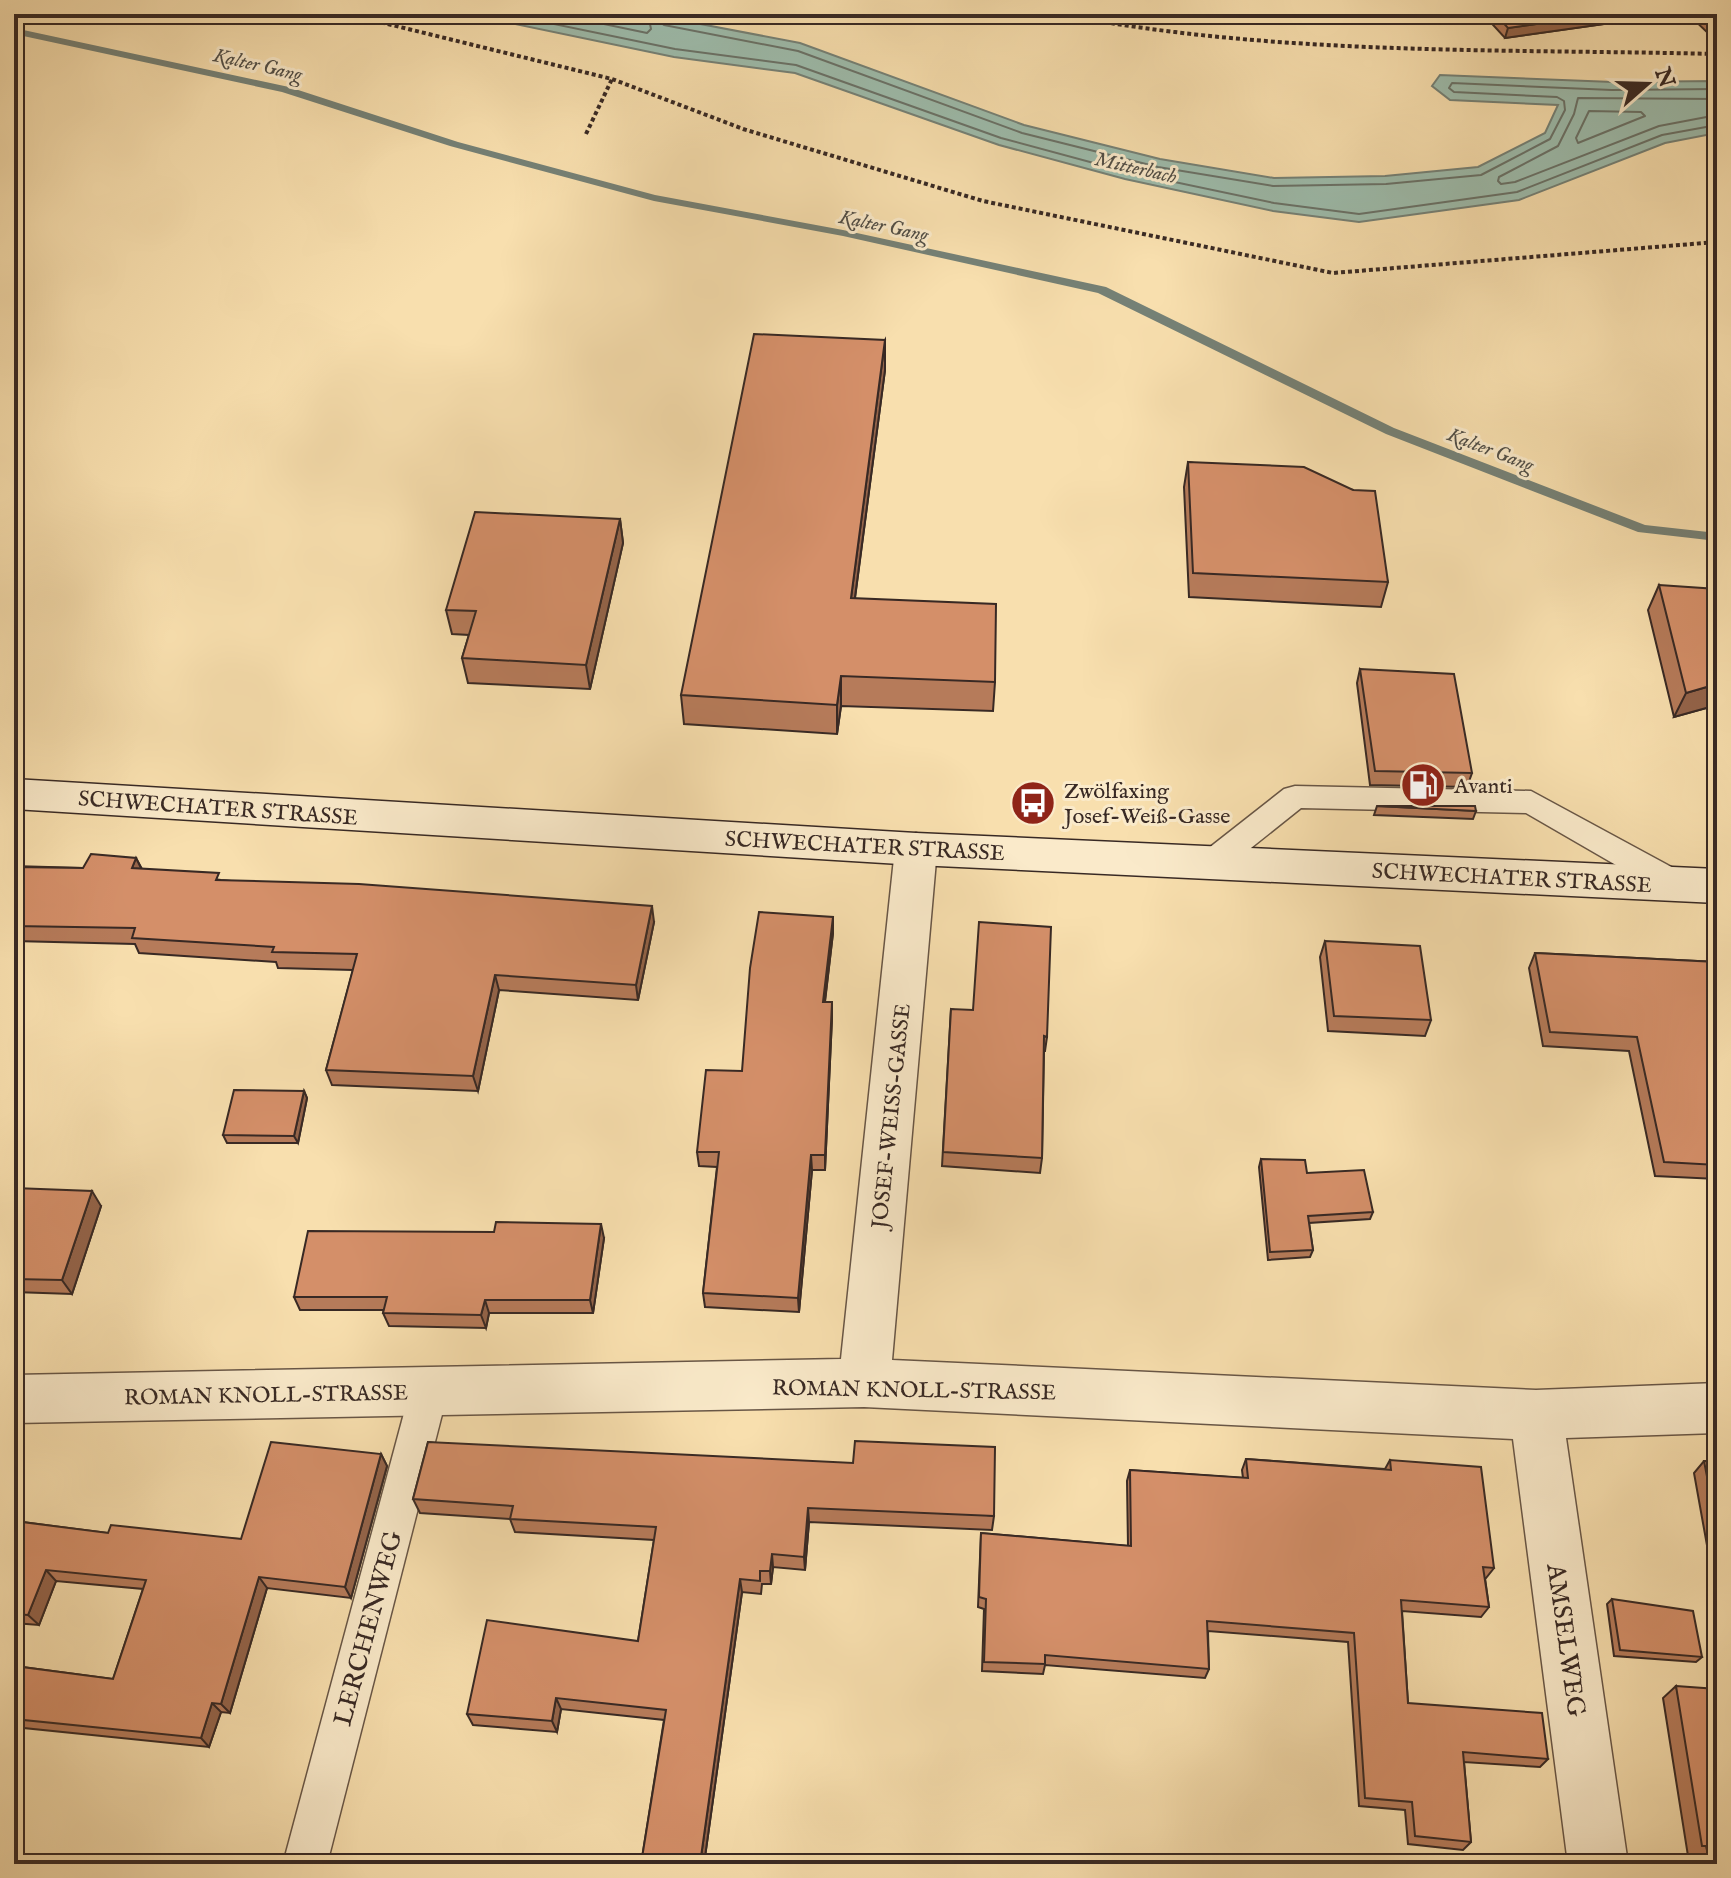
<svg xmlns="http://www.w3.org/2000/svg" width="1731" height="1878" font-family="'IM FELL English',serif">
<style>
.water{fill:#9dbcac;stroke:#758176;stroke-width:2}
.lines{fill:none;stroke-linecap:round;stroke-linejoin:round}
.shore{stroke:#6a7268;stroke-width:2}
.stream{fill:#758176;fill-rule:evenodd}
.service-casing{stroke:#685646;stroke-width:3}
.minor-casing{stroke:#685646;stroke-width:3}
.secondary-casing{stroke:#382924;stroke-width:3}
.path{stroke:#382924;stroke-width:4;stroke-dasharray:4 3;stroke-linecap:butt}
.service{fill:#faeaca;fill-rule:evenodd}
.minor{fill:#faeaca;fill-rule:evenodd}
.secondary{fill:#faeaca;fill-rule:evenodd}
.wall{fill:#b67b5a;stroke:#382924;stroke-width:2}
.shaded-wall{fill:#94644a;stroke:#382924;stroke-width:2}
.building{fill:#d48f69;stroke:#382924;stroke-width:2}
.labels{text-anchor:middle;stroke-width:6;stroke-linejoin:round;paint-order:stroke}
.far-water-label{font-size:20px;font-style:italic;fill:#514e46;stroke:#faeaca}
.poi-label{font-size:22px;fill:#382924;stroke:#faeaca;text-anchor:start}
.street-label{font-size:22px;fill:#382924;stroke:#faeaca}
.near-street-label{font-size:26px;fill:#382924;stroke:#faeaca}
</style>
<rect width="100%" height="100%" fill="#f8dfae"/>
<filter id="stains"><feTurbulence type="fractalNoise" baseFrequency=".0025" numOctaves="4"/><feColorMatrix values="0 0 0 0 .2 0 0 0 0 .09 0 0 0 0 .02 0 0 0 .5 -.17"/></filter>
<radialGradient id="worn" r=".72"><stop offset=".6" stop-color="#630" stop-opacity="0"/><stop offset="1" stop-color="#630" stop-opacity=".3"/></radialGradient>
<path class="water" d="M467,14H648L800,43L1024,125L1160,159L1274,178L1385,176L1478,167L1545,133L1558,105L1450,100L1432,86L1440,75L1613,82L1717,81V133L1665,143L1519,200L1359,222L1273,211L1125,179L999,145L795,73L674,57Z"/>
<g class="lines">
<g class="shore">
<path d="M506,14L675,49L796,65L1001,138L1127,172L1274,203L1359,214L1517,192L1662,135L1717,125"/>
<path d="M556,14L647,33L651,29L648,14"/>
<path d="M658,14L659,21L664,25L798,51L1022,133L1158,167L1273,186L1386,184L1481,175L1550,139L1565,110L1564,101L1557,97L1454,92L1449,88L1452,83L1612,90L1717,89"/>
<path d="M1717,99L1578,98L1574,114L1558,146L1499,177L1498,181L1501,184L1515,182L1659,126L1717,115"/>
<path d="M1589,111L1641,112L1645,116L1578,143L1576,138Z"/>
</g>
<path class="stream" d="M14,28L289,87L458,142L655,195L843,230L1106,287L1394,428L1645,525L1717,533V541L1638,532L1386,434L1098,293L843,236L654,201L450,146L282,92L14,34Z"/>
<g class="service-casing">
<g id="service">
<path d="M875,14H1077L1078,15L1068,21L885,20Z"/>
<path d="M1295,786L1531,791L1688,876L1693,885L1688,894L1677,897L1666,894L1526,813L1301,808L1222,871L1211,875L1200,871L1195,863L1200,855L1284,789Z"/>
<path d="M429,1373L442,1379L448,1391L327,1864H283L410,1391L416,1379Z"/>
</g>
</g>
<g class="minor-casing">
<path id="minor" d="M916,833L931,838L937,849L892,1360L1536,1390L1717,1383V1433L1566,1438L1628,1864H1568L1513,1439L864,1407L14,1423V1375L841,1359L895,849L901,838Z"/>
</g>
<g class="secondary-casing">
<path id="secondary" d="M14,779L916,833L1717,869V903L916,865L14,809Z"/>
</g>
<g class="path">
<path d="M347,14L612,79L743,129L983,201L1333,273L1717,242"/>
<path d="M1104,22C1305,55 1513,49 1717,54"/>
<path d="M586,134L612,79"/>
</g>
<use href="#service" class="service"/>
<use href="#minor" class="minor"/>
<use href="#secondary" class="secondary"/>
</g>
<g class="wall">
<path d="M1483,14H1675L1505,38Z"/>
<path d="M1688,14H1717V36L1712,37Z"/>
<path d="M885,340V370L855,598L995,682L993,711L841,706L837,734L684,724L681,695Z"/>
<path d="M1188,462L1353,490L1388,582L1381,607L1189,597L1184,487Z"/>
<path d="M620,519L623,543L590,689L468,683L462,658L469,635L452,634L446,610Z"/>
<path d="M1659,585L1717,705L1674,717L1648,610Z"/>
<path d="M1360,669L1472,773L1467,787L1370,785L1357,683Z"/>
<path d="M1377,806L1476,811L1473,819L1374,815Z"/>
<path d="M136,858L142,869L221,880L654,922L638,1000L499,990L478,1091L332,1085L326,1070L353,970L278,968L276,962L139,953L135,944L14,941V866L83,868Z"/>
<path d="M833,933L825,1002L832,1018L825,1170H812L799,1312L705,1307L703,1293L717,1167L699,1166L697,1152Z"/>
<path d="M1325,941L1431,1020L1425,1036L1328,1031L1320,957Z"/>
<path d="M1535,953L1717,962V1179L1655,1176L1629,1051L1543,1046L1529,968Z"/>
<path d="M951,1009L1047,1037L1045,1051H1044L1042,1158L1040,1173L942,1166Z"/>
<path d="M304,1091L307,1098L298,1143H227L223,1135Z"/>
<path d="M1261,1159L1373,1212L1370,1219L1309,1223L1313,1250L1310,1257L1268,1260L1259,1167Z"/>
<path d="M14,1188L101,1206L72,1294L14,1292Z"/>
<path d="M604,1238L593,1313H489L486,1328L389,1326L383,1313L384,1310H300L294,1297Z"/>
<path d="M428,1442L994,1516L992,1530L809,1522L805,1570L773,1567L771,1584H762L761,1594L742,1592L704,1864H641L664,1720L561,1709L557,1732L473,1725L467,1714L638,1641L654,1540L515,1532L510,1519L420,1513L413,1499Z"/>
<path d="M381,1454L387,1466L351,1598L267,1588L230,1713L221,1712L209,1747L14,1727V1666L113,1679L143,1589L56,1581L39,1625L14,1623V1521L108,1533L241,1539Z"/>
<path d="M1246,1459L1385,1469L1390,1460L1494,1568L1486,1578H1485L1489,1607L1481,1617L1402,1611L1408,1703L1548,1759L1540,1767L1464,1762L1471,1842L1463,1850L1408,1844L1405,1810L1359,1806L1348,1642L1208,1631L1209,1669L1205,1678L1045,1665L1043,1674L982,1671L984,1609L978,1607L981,1533L1128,1546L1127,1481L1130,1470L1243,1478L1242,1470Z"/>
<path d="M1704,1461L1717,1462V1601L1694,1473Z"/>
<path d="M1612,1599L1702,1657L1696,1662L1614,1656L1607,1604Z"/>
<path d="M1676,1686L1717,1864H1694L1692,1856H1688L1663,1698Z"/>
</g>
<g class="shaded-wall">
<path d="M1607,14H1675L1505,38L1508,28Z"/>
<path d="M1716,27H1717V36L1712,37Z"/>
<path d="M885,340V370L851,627V598Z"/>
<path d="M620,519L623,543L590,689L586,665Z"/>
<path d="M841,676V706L837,734V705Z"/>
<path d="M1717,684V705L1674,717L1686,693Z"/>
<path d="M136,858L144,874L132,868Z"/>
<path d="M652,906L654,922L638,1000L636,985Z"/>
<path d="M833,917V933L823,1017V1002Z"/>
<path d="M495,975L499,990L478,1091L473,1076Z"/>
<path d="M832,1002V1018L825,1170V1155Z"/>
<path d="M304,1091L307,1098L298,1143L294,1136Z"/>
<path d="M811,1155L812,1170L799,1312L798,1298Z"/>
<path d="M92,1191L101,1206L72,1294L62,1280Z"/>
<path d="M601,1224L604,1238L593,1313L590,1300Z"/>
<path d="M485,1300L489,1313L486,1328L481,1315Z"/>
<path d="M381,1454L387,1466L351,1598L345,1587Z"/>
<path d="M808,1508L809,1522L805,1570L804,1557Z"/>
<path d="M772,1554L773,1567L771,1584L770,1571Z"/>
<path d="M46,1570L56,1581L39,1625L28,1615Z"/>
<path d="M259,1577L267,1588L230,1713L221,1704Z"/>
<path d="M740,1579L742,1592L704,1864H700Z"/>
<path d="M556,1698L561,1709L557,1732L552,1721Z"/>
<path d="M212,1703L221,1712L209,1747L201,1738Z"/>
</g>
<g class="building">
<path d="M1495,14H1607L1508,28Z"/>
<path d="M1702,14H1717V27H1716Z"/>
<path d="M754,334L885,340L851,598L996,604L995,682L841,676L837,705L681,695Z"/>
<path d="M1188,462L1304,467L1353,490L1375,491L1388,582L1193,573Z"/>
<path d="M475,512L620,519L586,665L462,658L476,611L446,610Z"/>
<path d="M1659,585L1717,589V684L1686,693Z"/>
<path d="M1360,669L1454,674L1472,773L1375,771Z"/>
<path d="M1377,806H1475L1476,811Z"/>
<path d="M91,854L136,858L132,868L219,873L216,880L359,884L652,906L636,985L495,975L473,1076L326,1070L357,954L272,952L274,947L132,938L135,928L14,926V867L83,868Z"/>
<path d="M759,912L833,917L823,1002H832L825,1155H811L798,1298L703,1293L719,1152H697L706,1070L742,1071L750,968Z"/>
<path d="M979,922L1051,927L1047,1037L1044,1036L1042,1158L943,1152L951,1009L973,1010Z"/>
<path d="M1325,941L1420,946L1431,1020L1334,1016Z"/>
<path d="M1535,953L1717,962V1165L1664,1162L1637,1037L1550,1032Z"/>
<path d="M234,1090L304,1091L294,1136L223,1135Z"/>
<path d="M1261,1159L1305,1160L1307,1173L1364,1170L1373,1212L1308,1216L1313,1250L1270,1252Z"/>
<path d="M14,1188L92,1191L62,1280L14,1279Z"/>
<path d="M496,1222L601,1224L590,1300H485L481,1315L383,1313L387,1297H294L308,1231L494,1232Z"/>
<path d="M855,1441L995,1447L994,1516L808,1508L804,1557L772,1554L770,1571H760V1581L740,1579L700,1864H641L666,1710L556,1698L552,1721L467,1714L487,1620L638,1641L656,1527L510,1519L513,1506L413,1499L428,1442L853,1463Z"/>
<path d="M271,1442L381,1454L345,1587L259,1577L221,1704L212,1703L201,1738L14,1719V1666L113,1679L146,1580L46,1570L28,1615L14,1614V1521L108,1533L111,1525L241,1539Z"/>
<path d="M1246,1459L1391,1470L1390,1460L1481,1467L1494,1568L1483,1567L1489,1607L1401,1600L1408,1703L1542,1713L1548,1759L1463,1752L1471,1842L1415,1836L1412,1802L1365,1798L1354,1633L1207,1621L1209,1669L1045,1655V1664L984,1662L986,1599L979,1597L981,1533L1131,1546L1130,1470L1248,1478Z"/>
<path d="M1704,1461L1717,1462V1528Z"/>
<path d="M1612,1599L1693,1611L1702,1657L1620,1650Z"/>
<path d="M1676,1686L1717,1689V1864H1710L1706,1846H1702Z"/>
</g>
<defs>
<g id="fuel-disc" transform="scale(2.3)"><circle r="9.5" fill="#8f2418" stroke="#faeaca"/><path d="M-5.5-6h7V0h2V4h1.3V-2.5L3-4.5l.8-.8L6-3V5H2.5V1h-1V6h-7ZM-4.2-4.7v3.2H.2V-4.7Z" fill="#fff"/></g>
<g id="bus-disc" transform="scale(2.3)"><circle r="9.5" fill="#8f2418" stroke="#faeaca"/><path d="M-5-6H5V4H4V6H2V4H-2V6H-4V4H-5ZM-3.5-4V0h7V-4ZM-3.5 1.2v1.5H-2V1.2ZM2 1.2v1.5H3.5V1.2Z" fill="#fff"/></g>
</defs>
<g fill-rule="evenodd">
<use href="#fuel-disc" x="1423" y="785"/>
<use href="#bus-disc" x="1033" y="803"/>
</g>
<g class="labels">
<g class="far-water-label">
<text transform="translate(258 64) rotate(13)" y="7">Kalter Gang</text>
<text transform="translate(1136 167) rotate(13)" y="7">Mitterbach</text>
<text transform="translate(884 225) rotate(12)" y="7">Kalter Gang</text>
<text transform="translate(1491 449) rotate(21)" y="7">Kalter Gang</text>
</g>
<g class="poi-label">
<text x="1454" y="793">Avanti</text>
<text x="1064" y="798">Zwölfaxing<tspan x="1064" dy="25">Josef-Weiß-Gasse</tspan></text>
</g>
<g class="street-label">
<text transform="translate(218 807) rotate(4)" y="8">SCHWECHATER STRASSE</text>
<text transform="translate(865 845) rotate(3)" y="8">SCHWECHATER STRASSE</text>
<text transform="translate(1512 877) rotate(3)" y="8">SCHWECHATER STRASSE</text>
<text transform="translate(890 1116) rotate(-84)" y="8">JOSEF-WEISS-GASSE</text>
<text transform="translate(914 1389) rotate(1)" y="8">ROMAN KNOLL-STRASSE</text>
<text transform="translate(266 1394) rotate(-1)" y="8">ROMAN KNOLL-STRASSE</text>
</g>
<g class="near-street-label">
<text transform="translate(367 1628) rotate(-75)" y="9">LERCHENWEG</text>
<text transform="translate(1567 1640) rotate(82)" y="9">AMSELWEG</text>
</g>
</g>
<rect width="1731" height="1878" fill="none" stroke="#f8dfae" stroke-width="48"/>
<rect x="16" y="16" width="1699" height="1846" fill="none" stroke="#382924" stroke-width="4"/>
<rect x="24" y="24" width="1683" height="1830" fill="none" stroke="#382924" stroke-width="2"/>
<g transform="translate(1647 84) rotate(70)" stroke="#faeaca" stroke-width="6" paint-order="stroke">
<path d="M0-6L14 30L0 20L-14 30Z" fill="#382924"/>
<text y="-12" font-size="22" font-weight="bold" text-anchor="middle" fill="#382924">N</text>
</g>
<rect width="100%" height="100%" filter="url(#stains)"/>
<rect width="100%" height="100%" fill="url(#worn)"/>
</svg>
